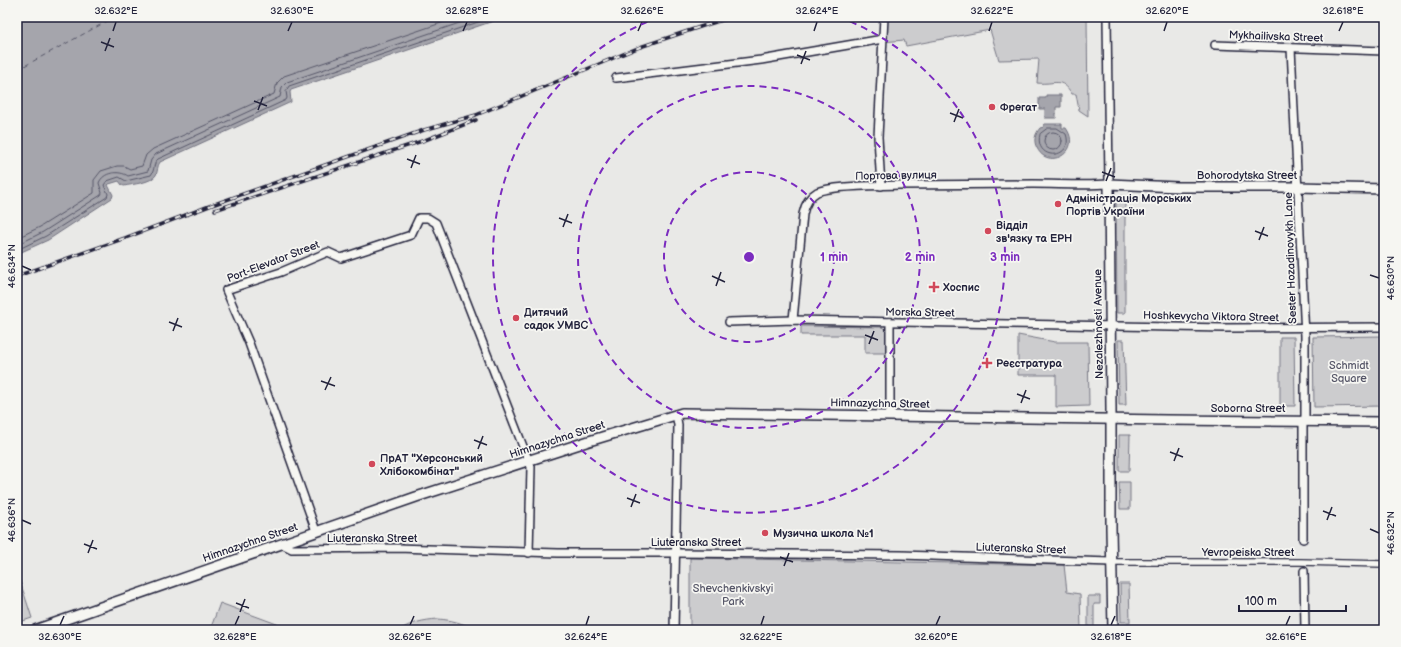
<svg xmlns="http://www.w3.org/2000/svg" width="1401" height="647" font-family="'Balsamiq Sans',sans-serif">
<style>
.green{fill:#ccccce;stroke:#777784}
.water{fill:#a5a5ac;stroke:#71717f}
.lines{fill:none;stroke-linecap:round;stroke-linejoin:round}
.shore{stroke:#565668;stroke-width:1}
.ferry{stroke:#565668;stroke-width:1;stroke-dasharray:5 4;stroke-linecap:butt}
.pedestrian-casing{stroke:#22223b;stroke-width:8}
.minor-casing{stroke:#22223b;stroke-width:10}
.tertiary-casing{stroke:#22223b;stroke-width:12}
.pedestrian{stroke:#f6f6f2;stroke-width:5.5}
.minor{stroke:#f6f6f2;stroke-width:7}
.tertiary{stroke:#f6f6f2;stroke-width:9}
.rail-casing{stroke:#22223b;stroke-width:3.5}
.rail{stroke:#f6f6f2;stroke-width:2;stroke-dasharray:6;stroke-linecap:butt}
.ticks{fill:none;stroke:#22223b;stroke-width:1.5}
.ring{fill:none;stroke:#7b2cbf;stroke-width:2;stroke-dasharray:7 5}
.poi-dot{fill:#d1495b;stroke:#f6f6f2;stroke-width:1.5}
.labels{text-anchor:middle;stroke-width:3.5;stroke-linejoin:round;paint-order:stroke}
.street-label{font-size:11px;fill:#22223b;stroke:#f6f6f2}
.poi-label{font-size:11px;font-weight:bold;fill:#22223b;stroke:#f6f6f2;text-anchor:start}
.park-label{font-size:11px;fill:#555567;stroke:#f6f6f2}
.centre{fill:#7b2cbf;stroke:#f6f6f2;stroke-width:2}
.ring-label{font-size:12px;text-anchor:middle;font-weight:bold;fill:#7b2cbf;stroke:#f6f6f2;stroke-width:3.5;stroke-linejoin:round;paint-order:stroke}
.neatline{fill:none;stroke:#22223b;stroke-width:1.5}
.ticks-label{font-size:10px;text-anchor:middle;fill:#22223b}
</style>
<rect width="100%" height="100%" fill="#e9e9e7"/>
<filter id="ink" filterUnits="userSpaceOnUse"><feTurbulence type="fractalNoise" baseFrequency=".025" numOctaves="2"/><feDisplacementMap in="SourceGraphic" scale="8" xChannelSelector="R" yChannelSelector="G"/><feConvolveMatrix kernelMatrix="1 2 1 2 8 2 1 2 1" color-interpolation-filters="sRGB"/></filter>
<g filter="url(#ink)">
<g class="green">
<path d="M884,17H1087L1088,116L1079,110L1076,94H1072C1061,76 1055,85 1037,83L1039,59L999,60L990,30L906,46L904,40L883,42Z"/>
<path d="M1116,196H1125V313H1117Z"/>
<path d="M801,326L882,327L886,330V353H865V335H801Z"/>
<path d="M1018,335L1055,342H1088L1089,406L1056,407V375H1018Z"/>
<path d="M1384,336V406L1314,407L1313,337Z"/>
<path d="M1280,337H1294L1295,406H1280Z"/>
<path d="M1118,340H1124L1126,405H1119Z"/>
<path d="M1119,435H1130L1129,471H1119Z"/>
<path d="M1119,482H1130V509H1120Z"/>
<path d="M690,558L1064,565L1067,592L1080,594L1081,630H690Z"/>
<path d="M17,572L32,618L17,623Z"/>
<path d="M1120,584H1129L1130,622H1121Z"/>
<path d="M1088,596H1100V604H1094V629L1101,630H1088Z"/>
<path d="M220,603L293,630H210Z"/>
<path d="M438,619C452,620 463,623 476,630H399C411,623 423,620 438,619Z"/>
</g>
<g class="water">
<path d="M17,17H505L291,90L290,92L291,102L160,162C157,166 158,171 156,175C151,183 133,184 124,186L122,185L119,181L109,184L108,185L113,195L112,198L48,240L17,254Z"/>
<path d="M1046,95H1061V107H1056V118H1045V109H1039V98H1046Z"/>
<path d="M1044,124H1062V128H1066C1083,152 1048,171 1037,148C1033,141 1035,134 1040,128L1044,127Z"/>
</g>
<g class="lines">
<g class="shore">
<path d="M1048,128H1057L1066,134C1075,160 1033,162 1040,134Z"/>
<circle cx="1053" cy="141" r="9"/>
<path d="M17,238L40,227L94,193V180L101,171L117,166H124L130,169L142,166L146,155L153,149L274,94L277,83L284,76L459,17"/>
<path d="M17,245L43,232L101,195L102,193L99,183C103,172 119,170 128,176L148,171L151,160L156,154L280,97L282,87L287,82L477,17"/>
<path d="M17,250L46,236L107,197L108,194L104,185L107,181L119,177L126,181L151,175C155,170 153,163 158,159L286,100L287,98L286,91L289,86L493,17"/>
</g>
<path class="ferry" d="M17,70L115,17"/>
<g class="pedestrian-casing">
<path id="pedestrian" d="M1111,562H1300L1384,564"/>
</g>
<g class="minor-casing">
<g id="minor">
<path d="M1215,45L1384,51"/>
<path d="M1291,48L1305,336V420"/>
<path d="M616,78L761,60L883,39"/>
<path d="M881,186L878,137L884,17"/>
<path d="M793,320L803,214C805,205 808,197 817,192C832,185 881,186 899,185C944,185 988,184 1033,184C1059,184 1084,186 1109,184L1107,17"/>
<path d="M729,322L793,320L1225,328L1384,327"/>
<path d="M890,415V322"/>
<path d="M1303,420V539"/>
<path d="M316,531L249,343L226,290L281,272L328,252L341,258L411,235L419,218H428L436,223L531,467L529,553"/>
<path d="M282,544L292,549L397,548L558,553H674L901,555L1111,562"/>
<path d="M1304,571L1305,630"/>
<path d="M674,630L678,425L676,414"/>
</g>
</g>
<g class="tertiary-casing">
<g id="tertiary">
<path d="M35,630L416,497L589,441L682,413L1167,420L1384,422"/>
<path d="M1113,630L1111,528V409L1109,184L1178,187H1298L1384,189"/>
</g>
</g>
<use href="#pedestrian" class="pedestrian"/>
<use href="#minor" class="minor"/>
<use href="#tertiary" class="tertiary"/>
<g class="rail-casing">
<g id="rail">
<path d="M215,210L425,140L476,120"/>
<path d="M17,276L125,238L212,205L424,130L476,115L640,47L709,24L733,17"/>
</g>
</g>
<use href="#rail" class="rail"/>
</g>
</g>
<path class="ticks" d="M113,31L116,22M288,31L292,22M463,31L467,22M638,31L642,22M814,31L817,22M989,31L992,22M1164,31L1167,22M1339,31L1343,22M101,42L114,47M105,51L110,38M797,55L810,60M801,64L806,51M254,101L267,106M258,110L263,97M950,113L963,118M954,122L959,109M407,159L420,164M411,168L416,155M1102,172L1115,177M1106,181L1111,168M559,218L572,223M563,227L568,214M1255,231L1268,236M1259,240L1264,227M22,266L31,270M1370,275L1379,278M712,276L725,282M716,286L721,272M169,322L182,327M173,331L178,318M865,335L878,340M869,344L874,331M321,381L335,386M325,390L331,377M1017,394L1030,399M1021,403L1026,390M474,440L487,445M478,449L483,436M1170,452L1183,457M1174,461L1179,448M627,498L640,503M631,507L636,494M1323,511L1336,516M22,520L31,524M1327,520L1332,507M1370,529L1379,533M84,544L97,549M88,553L93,540M780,557L793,562M784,566L789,553M236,603L249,608M240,612L245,599M60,625L64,616M235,625L239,616M410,625L414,616M586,625L589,616M761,625L764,616M936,625L940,616M1111,625L1115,616M1286,625L1290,616"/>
<g class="ring">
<circle cx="749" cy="257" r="85"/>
<circle cx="749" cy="257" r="171"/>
<path d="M839 17A256 256 0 1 1 659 17"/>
</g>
<g class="poi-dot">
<circle cx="992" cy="107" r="4"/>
<circle cx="1058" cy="204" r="4"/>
<circle cx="988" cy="231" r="4"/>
<path d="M932 281h4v4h4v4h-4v4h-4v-4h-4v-4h4z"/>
<circle cx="516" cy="318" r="4"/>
<path d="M985 357h4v4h4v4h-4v4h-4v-4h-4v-4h4z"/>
<circle cx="372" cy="464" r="4"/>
<circle cx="765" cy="533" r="4"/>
</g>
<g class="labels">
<g class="street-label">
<text transform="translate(1276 36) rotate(2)" y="4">Mykhailivska Street</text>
<text transform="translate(896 175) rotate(-1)" y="4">Портова вулиця</text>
<text x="1247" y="179">Bohorodytska Street</text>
<text transform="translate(1290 258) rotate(-92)" y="4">Sester Hozadinovykh Lane</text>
<text transform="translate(273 261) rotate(-21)" y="4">Port-Elevator Street</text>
<text transform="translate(920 312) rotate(1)" y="4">Morska Street</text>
<text transform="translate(1211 316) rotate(1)" y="4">Hoshkevycha Viktora Street</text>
<text transform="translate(1098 324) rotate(-91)" y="4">Nezalezhnosti Avenue</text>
<text transform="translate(880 403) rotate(1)" y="4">Himnazychna Street</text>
<text x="1248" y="412">Soborna Street</text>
<text transform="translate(557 439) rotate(-18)" y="4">Himnazychna Street</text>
<text x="372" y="542">Liuteranska Street</text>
<text transform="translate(250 542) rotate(-19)" y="4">Himnazychna Street</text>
<text x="696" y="546">Liuteranska Street</text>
<text transform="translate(1021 548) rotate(2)" y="4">Liuteranska Street</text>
<text x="1248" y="556">Yevropeiska Street</text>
</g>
<g class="poi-label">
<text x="1000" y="111">Фрегат</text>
<text x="1066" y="202">Адміністрація Морських<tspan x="1066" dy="13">Портів України</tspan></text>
<text x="996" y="229">Відділ<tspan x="996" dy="13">зв'язку та ЕРН</tspan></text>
<text x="943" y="291">Хоспис</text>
<text x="524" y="316">Дитячий<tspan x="524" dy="13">садок УМВС</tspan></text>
<text x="996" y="367">Реєстратура</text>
<text x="380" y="462">ПрАТ "Херсонський<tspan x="380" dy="13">Хлібокомбінат"</tspan></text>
<text x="773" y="537">Музична школа №1</text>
</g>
<g class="park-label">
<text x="1349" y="369">Schmidt<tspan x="1349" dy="13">Square</tspan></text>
<text x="733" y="592">Shevchenkivskyi<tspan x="733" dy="13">Park</tspan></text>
</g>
</g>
<circle cx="749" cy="257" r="6" class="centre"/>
<g class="ring-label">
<text x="834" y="261">1 min</text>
<text x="920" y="261">2 min</text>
<text x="1005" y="261">3 min</text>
</g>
<rect width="1401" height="647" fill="none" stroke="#f6f6f2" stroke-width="44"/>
<path d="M1239 605v6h107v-6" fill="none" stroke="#22223b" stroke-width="2"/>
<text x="1245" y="605" font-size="12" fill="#22223b" stroke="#f6f6f2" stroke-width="3" paint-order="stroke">100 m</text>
<rect x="22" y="22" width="1357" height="603" class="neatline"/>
<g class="ticks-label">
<text x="116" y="14">32.632°E</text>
<text x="292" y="14">32.630°E</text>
<text x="467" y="14">32.628°E</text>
<text x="642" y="14">32.626°E</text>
<text x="817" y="14">32.624°E</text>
<text x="992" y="14">32.622°E</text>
<text x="1167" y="14">32.620°E</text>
<text x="1343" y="14">32.618°E</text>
<text transform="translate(11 266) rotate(-90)" y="4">46.634°N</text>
<text transform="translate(1390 278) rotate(-90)" y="4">46.630°N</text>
<text transform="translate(11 520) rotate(-90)" y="4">46.636°N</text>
<text transform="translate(1390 533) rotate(-90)" y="4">46.632°N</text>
<text x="60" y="640">32.630°E</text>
<text x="235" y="640">32.628°E</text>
<text x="410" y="640">32.626°E</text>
<text x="586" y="640">32.624°E</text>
<text x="761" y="640">32.622°E</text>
<text x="936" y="640">32.620°E</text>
<text x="1111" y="640">32.618°E</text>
<text x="1286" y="640">32.616°E</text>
</g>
</svg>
